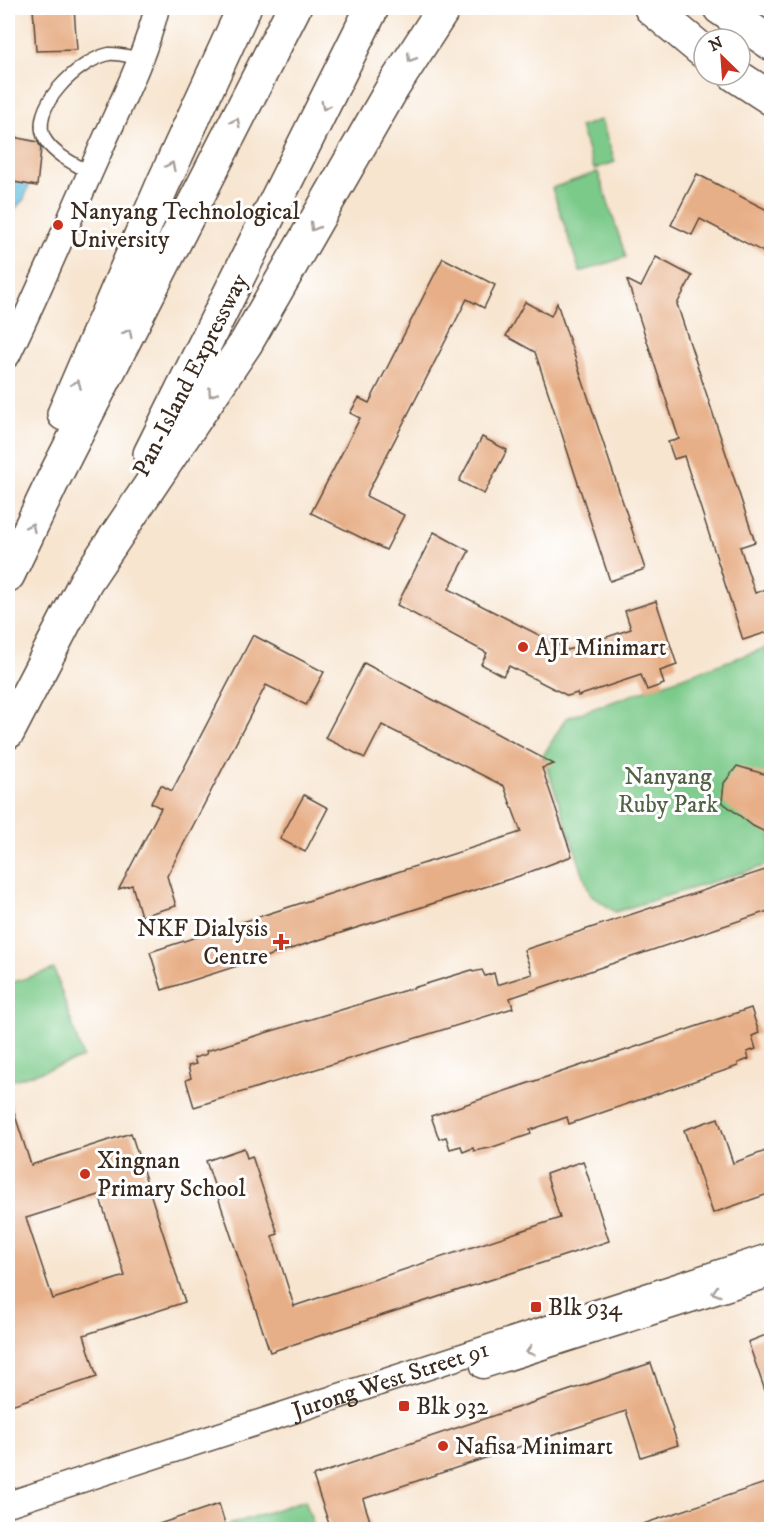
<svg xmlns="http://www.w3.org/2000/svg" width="779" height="1537" font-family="'IM FELL DW Pica',serif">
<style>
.green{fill:#7cca8a;stroke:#5c7a54;stroke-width:1.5}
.water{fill:#63c0e1;stroke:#4f7580;stroke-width:1.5}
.building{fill:#e7af87;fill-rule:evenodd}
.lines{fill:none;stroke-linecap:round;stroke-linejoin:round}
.service-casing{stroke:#574639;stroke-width:15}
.minor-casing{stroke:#574639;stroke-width:27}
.primary-casing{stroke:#574639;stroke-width:36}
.motorway-casing{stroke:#574639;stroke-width:36}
.service{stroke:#fff;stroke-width:12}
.minor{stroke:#fff;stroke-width:24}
.primary{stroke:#fff;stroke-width:33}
.motorway{stroke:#fff;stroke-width:33}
.oneway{stroke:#a79f9a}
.poi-dot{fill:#c8321e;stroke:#fff;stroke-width:2}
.labels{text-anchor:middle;stroke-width:6;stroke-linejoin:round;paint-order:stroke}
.poi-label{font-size:24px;fill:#3b2a1e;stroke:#fff;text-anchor:start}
.street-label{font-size:24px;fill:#3b2a1e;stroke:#fff}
.park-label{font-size:24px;fill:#526244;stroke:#fff}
</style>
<rect width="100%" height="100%" fill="#fff"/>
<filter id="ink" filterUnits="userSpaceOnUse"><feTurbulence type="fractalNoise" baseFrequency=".0167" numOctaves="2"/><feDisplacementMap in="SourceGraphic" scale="12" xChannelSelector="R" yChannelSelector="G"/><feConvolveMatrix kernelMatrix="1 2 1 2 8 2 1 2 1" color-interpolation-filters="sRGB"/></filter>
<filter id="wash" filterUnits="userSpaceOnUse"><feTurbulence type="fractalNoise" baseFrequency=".008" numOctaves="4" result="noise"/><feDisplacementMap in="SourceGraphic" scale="24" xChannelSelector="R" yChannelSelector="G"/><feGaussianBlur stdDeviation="1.35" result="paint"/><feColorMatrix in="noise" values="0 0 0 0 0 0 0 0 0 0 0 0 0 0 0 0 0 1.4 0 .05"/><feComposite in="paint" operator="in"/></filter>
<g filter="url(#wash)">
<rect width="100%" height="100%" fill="#f7e5d0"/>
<g class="green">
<path d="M601,120L615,162L594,169L580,127Z"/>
<path d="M598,172L626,257L580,272L552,188Z"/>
<path d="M771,646V864L615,912L590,894L543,756L566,718Z"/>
<path d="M54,969L83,1058L8,1082V984Z"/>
<path d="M305,1500L315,1529H231L229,1525Z"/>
</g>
<path class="water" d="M8,137L44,143L24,199L8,216Z"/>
<g id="blocks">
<g class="building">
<path d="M33,8H74L77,50L36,51Z"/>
<path d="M8,136L38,142L41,148L37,186L8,181Z"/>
<path d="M697,174L771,212V256L700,219L692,235L671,225Z"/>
<path d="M656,257L692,276L677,304L755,542L740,547L755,593L771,588V631L743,640L684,456L674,459L668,442L679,439L627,280L641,287Z"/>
<path d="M443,258L495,285L484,308L467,299L366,496L404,515L386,550L311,513L360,418L350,413L359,398L369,403Z"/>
<path d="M525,302L551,316L557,303L645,569L610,581L535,352L506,336Z"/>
<path d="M482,437L507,450L484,494L459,481Z"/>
<path d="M434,532L469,551L449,589L568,650L631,629L625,611L656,601L677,665L660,671L664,684L647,690L641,675L578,696L577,693L568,696L509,666L503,676L481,664L487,653L397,605Z"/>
<path d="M253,635L324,672L306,705L266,685L167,876L176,906L141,916L132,885L119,889L161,808L151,803L161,785L172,791Z"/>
<path d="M364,663L554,764L542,768L572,856L519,876L162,990L150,952L521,832L504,786L382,725L365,758L325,738Z"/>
<path d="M737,766L771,776V835L753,826L722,802L724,783Z"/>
<path d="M304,795L328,808L305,852L280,839Z"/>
<path d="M771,868V910L510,998L513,1008L194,1107L186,1080L191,1078L188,1066L196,1064L194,1058L207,1054L206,1051L472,970L473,972L482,970L485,976L494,973L497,985L532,974L524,950Z"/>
<path d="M751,1008L759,1033L752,1036L756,1049L747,1052L749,1059L738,1063V1066L569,1124L567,1117L530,1130L531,1134L490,1148L474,1151L473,1148L463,1152L461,1146L450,1149L446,1137L439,1139L431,1116Z"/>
<path d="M8,1103H11L31,1165L131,1133L185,1302L84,1335L97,1377L8,1406ZM99,1195L125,1276L53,1299L26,1218Z"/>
<path d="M718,1118L733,1163L771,1149V1193L713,1213L684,1130Z"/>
<path d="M244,1148L247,1158L252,1156L278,1234L272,1236L294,1306L560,1218L546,1174L583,1161L609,1241L270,1352L206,1161Z"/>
<path d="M771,1333V1401L769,1402L748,1342Z"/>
<path d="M651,1363L678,1445L641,1457L626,1411L363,1499L373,1530H331L313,1476Z"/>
<path d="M771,1481V1530H637V1526Z"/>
<path d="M219,1504L227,1530H153V1526Z"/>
</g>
</g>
</g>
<g filter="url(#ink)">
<use href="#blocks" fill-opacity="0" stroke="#574639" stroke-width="1.5"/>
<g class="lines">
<g class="service-casing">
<path id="service" d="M90,173C75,164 56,156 46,141C26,109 79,60 109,54C118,53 131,57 141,59"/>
</g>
<g class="minor-casing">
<g id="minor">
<path d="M8,355C40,289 68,222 98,155C119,107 144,59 157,8"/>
<path d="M483,1366L772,1274"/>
<path id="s1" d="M8,1504L772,1255"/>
</g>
</g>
<g class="primary-casing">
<g id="primary">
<path d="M651,8L704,52"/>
<path d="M720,8L772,44"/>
<path d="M735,75L772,99"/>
</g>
</g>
<g class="motorway-casing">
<g id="motorway">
<path d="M64,414L163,184L244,8"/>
<path d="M150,454L372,8"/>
<path d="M8,575L54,478L294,8"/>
<path d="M8,732L86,581L246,343L393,87L444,8"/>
</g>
</g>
<use href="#service" class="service"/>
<use href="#minor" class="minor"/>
<use href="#primary" class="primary"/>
<use href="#motorway" class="motorway"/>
</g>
<defs><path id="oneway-chevron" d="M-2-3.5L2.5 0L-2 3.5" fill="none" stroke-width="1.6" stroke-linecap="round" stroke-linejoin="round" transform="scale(1.5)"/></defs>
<g class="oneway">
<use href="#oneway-chevron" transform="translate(411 58) rotate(122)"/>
<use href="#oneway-chevron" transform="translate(325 106) rotate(117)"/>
<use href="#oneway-chevron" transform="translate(236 122) rotate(-63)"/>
<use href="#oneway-chevron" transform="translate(171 166) rotate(-65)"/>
<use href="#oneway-chevron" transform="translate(314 227) rotate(120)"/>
<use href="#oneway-chevron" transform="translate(128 333) rotate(-63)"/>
<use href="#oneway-chevron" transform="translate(77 384) rotate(-67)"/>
<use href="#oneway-chevron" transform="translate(212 393) rotate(124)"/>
<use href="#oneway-chevron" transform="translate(31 527) rotate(-65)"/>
<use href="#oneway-chevron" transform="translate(716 1292) rotate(162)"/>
<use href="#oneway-chevron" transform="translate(530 1351) rotate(162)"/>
</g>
</g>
<g class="poi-dot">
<circle cx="58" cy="225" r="6"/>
<circle cx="523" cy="647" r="6"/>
<path d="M278 933h6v6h6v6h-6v6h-6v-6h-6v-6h6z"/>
<circle cx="85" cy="1174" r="6"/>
<rect x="530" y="1301" width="12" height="12" rx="3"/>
<rect x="398" y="1400" width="12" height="12" rx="3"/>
<circle cx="443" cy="1446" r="6"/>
</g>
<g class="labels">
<g class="poi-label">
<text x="70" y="219">Nanyang Technological<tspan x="70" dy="28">University</tspan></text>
<text x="535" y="655">AJI Minimart</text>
<text x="268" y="936" text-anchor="end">NKF Dialysis<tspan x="268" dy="28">Centre</tspan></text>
<text x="97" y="1168">Xingnan<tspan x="97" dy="28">Primary School</tspan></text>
<text x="548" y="1315">Blk 934</text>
<text x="416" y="1414">Blk 932</text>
<text x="455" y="1454">Nafisa Minimart</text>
</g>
<g class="street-label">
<text transform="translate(190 375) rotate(-63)" y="8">Pan-Island Expressway</text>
<text dy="8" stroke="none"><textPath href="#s1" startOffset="402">Jurong West Street 91</textPath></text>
</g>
<g class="park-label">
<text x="668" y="784">Nanyang<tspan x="668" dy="28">Ruby Park</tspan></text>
</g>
</g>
<rect width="779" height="1537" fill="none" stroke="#fff" stroke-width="30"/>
<g transform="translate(722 57) rotate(335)"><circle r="28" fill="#ffffff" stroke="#b1aaa5" stroke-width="1.5"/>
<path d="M0-4.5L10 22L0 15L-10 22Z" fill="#c8321e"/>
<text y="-9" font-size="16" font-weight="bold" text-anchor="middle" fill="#3b2a1e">N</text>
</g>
</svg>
